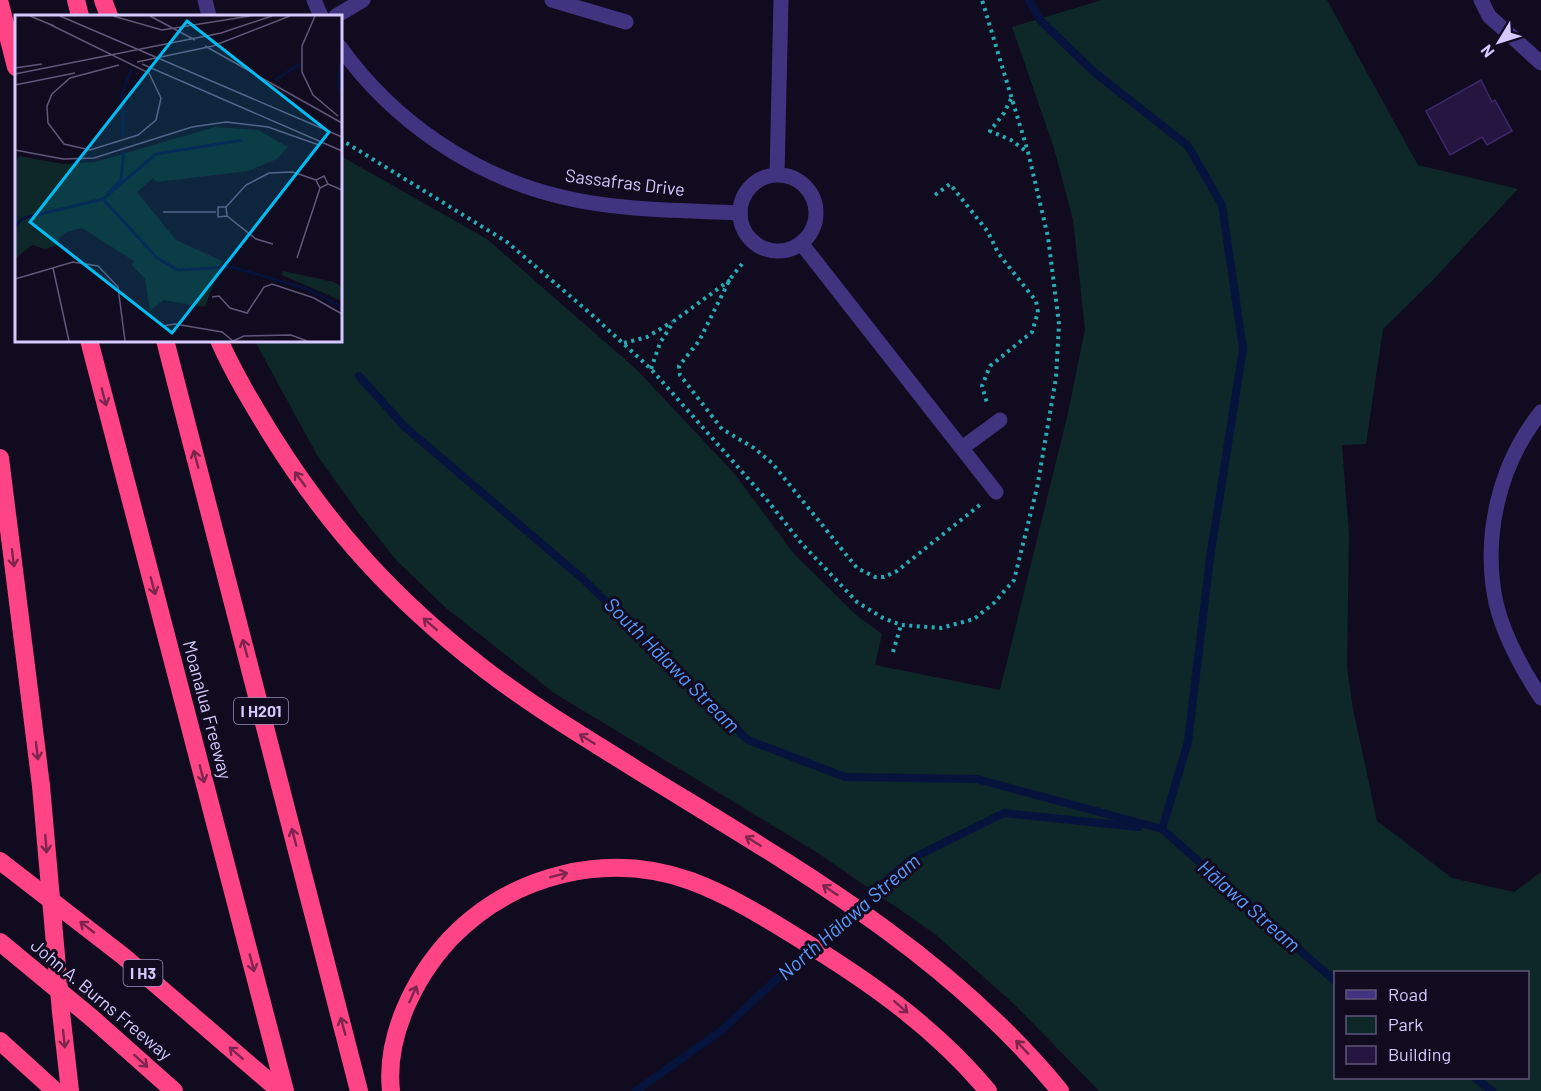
<svg xmlns="http://www.w3.org/2000/svg" width="1541" height="1091" font-family="Barlow,sans-serif">
<style>
.green{fill:#0e2729;fill-rule:evenodd}
.lines{fill:none;stroke-linecap:round;stroke-linejoin:round}
.stream{stroke:#06133d;stroke-width:8}
.building{fill:#241641;stroke:#3e276e;stroke-width:1.5}
.path{stroke:#27acb5;stroke-width:4;stroke-dasharray:3 4.5;stroke-linecap:butt}
.minor{stroke:#403480;stroke-width:15}
.highway{stroke:#ff4486;stroke-width:18}
.highway-bridge{stroke:#ff4486;stroke-width:18}
.oneway{stroke:#7c254d}
.labels{text-anchor:middle;stroke-width:6;stroke-linejoin:round;paint-order:stroke}
.shield{fill:#110b1f;stroke:#9b90bc;stroke-width:1.5}
.shield-label{font-size:16px;font-weight:bold;fill:#d6c9ff}
.street-label{font-size:18px;fill:#d6c9ff;stroke:#110b1f}
.water-label{font-size:20px;font-style:italic;fill:#579cff;stroke:#110b1f}
.inset-river{fill:none;stroke:#06133d;stroke-width:3}
.inset-road{fill:none;stroke:#605779;stroke-width:1.5}
.view{fill:#00bdf4;fill-opacity:0.15;stroke:#00bdf4;stroke-width:3}
.inset-edge{fill:none;stroke:#d6c9ff;stroke-width:3}
</style>
<rect width="100%" height="100%" fill="#110b1f"/>
<path class="green" d="M1102,0H1327L1418,165L1518,189L1431,282L1383,329L1366,444L1342,445L1349,534L1347,666L1352,704L1377,821L1452,878L1514,892L1541,872V1091H1099L1013,1003L935,934L818,853L554,693L446,608L397,561L357,511L317,455L257,345L256,341L340,340L341,156L487,239L636,369L733,472L795,555L856,615L882,634L875,665L1000,690L1068,413L1085,329L1073,220L1054,148L1012,27ZM1336,972H1528V1078H1336Z"/>
<g class="lines">
<g class="stream">
<path d="M1029,0L1041,21L1094,72L1188,146L1222,205L1243,349L1210,558L1188,742L1162,829"/>
<path d="M359,376L404,426L583,579L748,740L845,777L977,779L1162,829L1336,982"/>
<path d="M1475,1078L1492,1091"/>
<path d="M636,1091L722,1030L826,933L911,859L1004,813L1138,827"/>
</g>
</g>
<path class="building" d="M1481,80L1492,102L1495,100L1512,131L1487,145L1482,137L1450,155L1426,111Z"/>
<g class="lines">
<g class="path">
<path d="M1011,99L1004,113L990,131L1011,140L1027,152"/>
<path d="M340,139L507,242L591,314L651,369L767,500L802,544L857,602L883,618L901,625L941,628L974,619L994,603L1014,580L1037,488L1056,378L1059,324L1048,237L1028,152L982,0"/>
<path d="M935,195L950,184L988,232L998,253L1036,301L1038,312L1032,332L990,366L982,386L987,403"/>
<path d="M742,264L730,279L699,341L679,366L680,375L722,429L754,448L772,463L857,568L875,577H884L897,571L981,504"/>
<path d="M624,343L647,337L672,322"/>
<path d="M651,369L660,343L674,321L730,280"/>
<path d="M893,652L901,625"/>
</g>
<g class="minor">
<path d="M205,0L209,16"/>
<path d="M314,0L321,16"/>
<path d="M552,0L626,22"/>
<path d="M1481,0L1489,16L1541,63"/>
<path d="M336,16L363,0"/>
<path d="M340,47C393,121 473,176 562,197C620,211 681,210 740,213"/>
<path d="M777,174L781,0"/>
<circle cx="778" cy="213" r="38"/>
<path d="M801,243L996,492"/>
<path d="M1541,412C1499,464 1482,537 1496,603C1504,637 1522,669 1541,698"/>
<path d="M962,448L1000,420"/>
</g>
<g class="highway">
<path d="M76,0L80,16"/>
<path d="M103,0L109,16"/>
<path d="M0,4L16,67"/>
<path d="M89,340L285,1091"/>
<path d="M165,340L359,1091"/>
<path d="M219,340C234,374 253,405 272,436C331,530 395,600 483,668C532,706 585,737 637,770C788,863 946,951 1060,1091"/>
<path d="M0,458L41,786"/>
<path d="M0,861L123,956L280,1091"/>
<path d="M0,942L93,1019L174,1091"/>
<path d="M0,1041L55,1091"/>
<path d="M391,1091C385,1037 414,978 450,939C512,874 607,851 691,881C734,897 772,922 811,946C877,987 938,1031 988,1091"/>
</g>
<path class="highway-bridge" d="M41,786L61,1012L70,1091"/>
</g>
<defs><path id="oneway-shaft" d="M-6 0H5M1.5-3L5.5 0L1.5 3" fill="none" stroke-width="1.6" stroke-linecap="round" stroke-linejoin="round" transform="scale(1.5)"/></defs>
<g class="oneway">
<use href="#oneway-shaft" transform="translate(104 397) rotate(75)"/>
<use href="#oneway-shaft" transform="translate(196 459) rotate(-105)"/>
<use href="#oneway-shaft" transform="translate(300 479) rotate(-126)"/>
<use href="#oneway-shaft" transform="translate(13 558) rotate(83)"/>
<use href="#oneway-shaft" transform="translate(153 586) rotate(75)"/>
<use href="#oneway-shaft" transform="translate(430 624) rotate(-139)"/>
<use href="#oneway-shaft" transform="translate(245 648) rotate(-105)"/>
<use href="#oneway-shaft" transform="translate(587 739) rotate(-148)"/>
<use href="#oneway-shaft" transform="translate(37 751) rotate(83)"/>
<use href="#oneway-shaft" transform="translate(202 774) rotate(75)"/>
<use href="#oneway-shaft" transform="translate(294 837) rotate(-105)"/>
<use href="#oneway-shaft" transform="translate(753 841) rotate(-148)"/>
<use href="#oneway-shaft" transform="translate(46 844) rotate(85)"/>
<use href="#oneway-shaft" transform="translate(559 875) rotate(-14)"/>
<use href="#oneway-shaft" transform="translate(830 890) rotate(-146)"/>
<use href="#oneway-shaft" transform="translate(87 927) rotate(-142)"/>
<use href="#oneway-shaft" transform="translate(252 963) rotate(75)"/>
<use href="#oneway-shaft" transform="translate(413 994) rotate(-66)"/>
<use href="#oneway-shaft" transform="translate(901 1007) rotate(41)"/>
<use href="#oneway-shaft" transform="translate(343 1026) rotate(-105)"/>
<use href="#oneway-shaft" transform="translate(64 1039) rotate(84)"/>
<use href="#oneway-shaft" transform="translate(1022 1047) rotate(-133)"/>
<use href="#oneway-shaft" transform="translate(236 1053) rotate(-139)"/>
<use href="#oneway-shaft" transform="translate(141 1061) rotate(42)"/>
</g>
<g class="labels">
<g class="shield">
<rect x="234" y="698" width="54" height="26" rx="4.5"/>
<rect x="123.5" y="960" width="39" height="26" rx="4.5"/>
</g>
<g class="shield-label">
<text x="261" y="717">I H201</text>
<text x="143" y="979">I H3</text>
</g>
<g class="street-label">
<text transform="translate(625 183) rotate(7)" y="6">Sassafras Drive</text>
<text transform="translate(207 710) rotate(75)" y="6">Moanalua Freeway</text>
<text transform="translate(101 1000) rotate(40)" y="6">John A. Burns Freeway</text>
</g>
<g class="water-label">
<text transform="translate(672 665) rotate(45)" y="7">South Hālawa Stream</text>
<text transform="translate(1249 906) rotate(41)" y="7">Hālawa Stream</text>
<text transform="translate(849 917) rotate(-41)" y="7">North Hālawa Stream</text>
</g>
</g>
<g transform="translate(15 15)">
<rect width="327" height="327" fill="#110b1f"/>
<path d="M200,112L243,115L273,132L262,144L233,156L142,167L138,163L122,177L161,225L207,246L190,292L148,285L135,296L130,264L117,250L119,246L67,213L52,217L44,223L43,230L30,234L17,230L0,244V147L4,141L48,149L80,147ZM268,256L319,267L327,272V286L267,260Z" fill="#0e2729"/>
<path class="inset-river" d="M326,49L323,68L327,84M260,65L285,49M108,122L107,79L117,53M92,179L106,165L109,136M88,184L142,243L163,255L217,252L292,274L327,292M0,211L8,203L88,184L141,139L228,125"/>
<path class="inset-road" d="M15,1L39,11M45,1L327,122M98,1L147,15L235,1M135,1L180,25M300,1L287,31V57L298,80L323,101M36,10L134,58L146,83L141,105L123,120L75,135L49,129L33,108L32,91L37,79L55,63L104,50M190,31L327,108M122,47L198,31L275,1M127,49L327,136M0,53L27,49M0,59L206,18L257,1M0,70L60,58M0,135L48,144L79,143L177,112L211,107L253,112L304,130M313,169L305,173L301,165L309,161L313,169L327,175M211,192L212,201L203,202V192H211L231,170L254,158L278,157L301,165M148,197H201M212,201L241,224L258,229M282,243L305,173M38,253L54,326M0,264L58,247L83,251L103,272L110,326M197,282L204,281L215,293L232,298L249,272L257,269L299,283L327,299M148,311L160,309L207,317L218,326M218,326L229,321L276,320L292,326"/>
<path class="view" d="M172,6L314,117L157,318L15,207Z"/>
<rect width="327" height="327" class="inset-edge"/>
</g>
<rect x="1334" y="971" width="195" height="108" fill="#110b1f" stroke="#605779" stroke-width="1.5"/>
<rect x="1346" y="990" width="30" height="9" fill="#403480" stroke="#605779" stroke-width="1.5"/>
<text x="1388" y="1001" font-size="18" fill="#d6c9ff">Road</text>
<rect x="1346" y="1016" width="30" height="18" fill="#0e2729" stroke="#605779" stroke-width="1.5"/>
<text x="1388" y="1031" font-size="18" fill="#d6c9ff">Park</text>
<rect x="1346" y="1046" width="30" height="18" fill="#241641" stroke="#605779" stroke-width="1.5"/>
<text x="1388" y="1061" font-size="18" fill="#d6c9ff">Building</text>
<g transform="translate(1499 42) rotate(232)" stroke="#110b1f" stroke-width="4.5" paint-order="stroke">
<path d="M0-4.5L10 22L0 15L-10 22Z" fill="#d6c9ff"/>
<text y="-9" font-size="16" font-weight="bold" text-anchor="middle" fill="#d6c9ff">N</text>
</g>
</svg>
